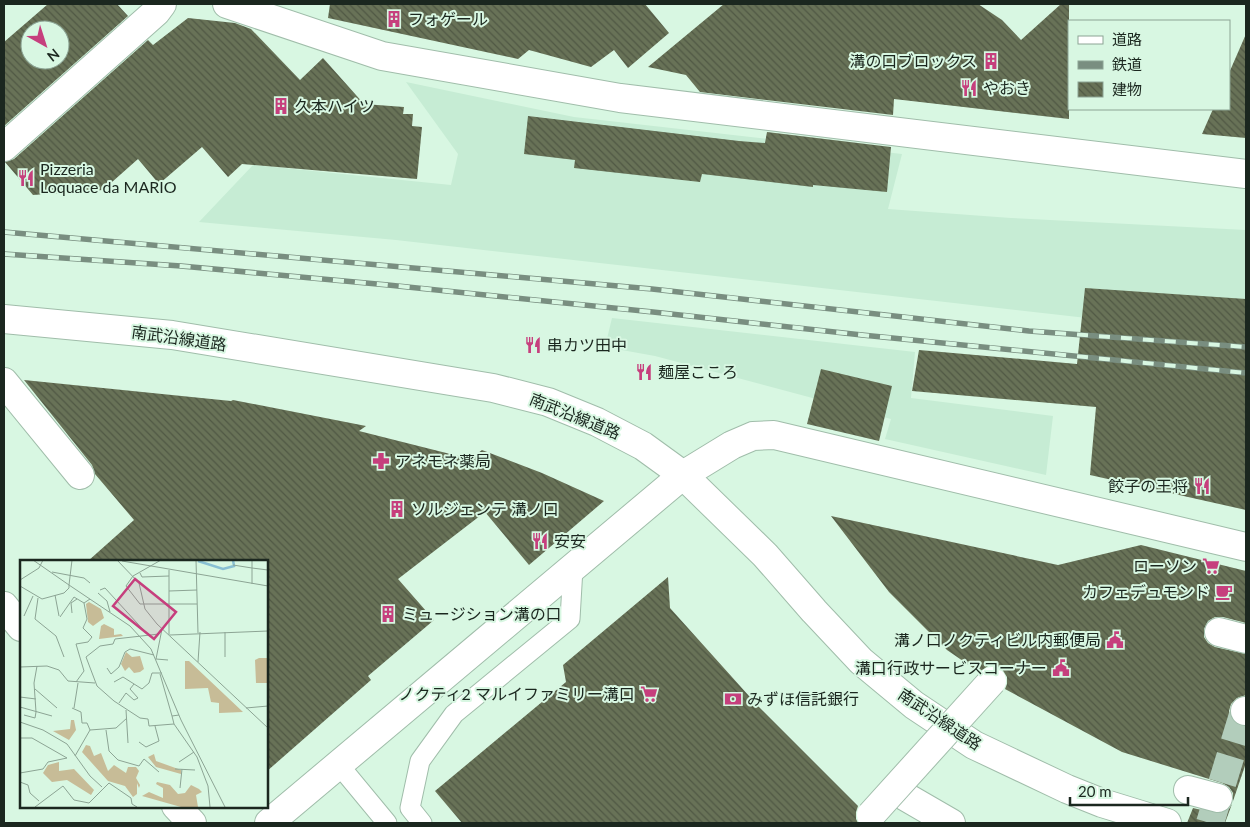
<svg xmlns="http://www.w3.org/2000/svg" width="1250" height="827" font-family="Lato,'Noto Sans JP',sans-serif">
<style>
.built{fill:#c6ecd4}
.building{fill:url(#building-back-hatch);fill-rule:evenodd}
.lines{fill:none;stroke-linecap:round;stroke-linejoin:round}
.pedestrian-tunnel{stroke:#b2cdbb;stroke-width:28;stroke-dasharray:28 14;stroke-linecap:butt}
.service-casing{stroke:#a0bdaa;stroke-width:21}
.pedestrian-casing{stroke:#a0bdaa;stroke-width:30}
.minor-casing{stroke:#a0bdaa;stroke-width:30}
.tertiary-casing{stroke:#a0bdaa;stroke-width:30}
.service{stroke:#fff;stroke-width:19}
.pedestrian{stroke:#fff;stroke-width:28}
.minor{stroke:#fff;stroke-width:28}
.tertiary{stroke:#fff;stroke-width:28}
.rail-casing{stroke:#798e80;stroke-width:5.5}
.rail{stroke:#d8f7e2;stroke-width:4;stroke-dasharray:11;stroke-linecap:butt}
.pedestrian-bridge-casing{stroke:#a0bdaa;stroke-width:30;stroke-linecap:butt}
.pedestrian-bridge{stroke:#fff;stroke-width:28}
.labels{text-anchor:middle;stroke-width:4;stroke-linejoin:round;paint-order:stroke}
.poi-label{font-size:16px;fill:#1b271f;stroke:#d8f7e2;text-anchor:start}
.street-label{font-size:16px;fill:#1b271f;stroke:#d8f7e2}
.inset-river{fill:none;stroke:#89c0d3;stroke-width:2.5}
.inset-road{fill:none;stroke:#8ca494;stroke-width:1}
.view{fill:#c63f7d;fill-opacity:0.15;stroke:#c63f7d;stroke-width:2.5}
.inset-edge{fill:none;stroke:#1b271f;stroke-width:2.5}
</style>
<defs>
<pattern id="building-back-hatch" width="6" height="6" patternUnits="userSpaceOnUse" patternTransform="scale(1.25)"><rect width="6" height="6" fill="#687257"/><path d="M-1 5l2 2M0 0l6 6M5-1l2 2" fill="none" stroke="#505844"/></pattern>
</defs>
<rect width="100%" height="100%" fill="#d8f7e2"/>
<g class="built">
<path d="M406,82L574,117L902,154L888,209L1011,218L1246,230V336L396,240L199,222L253,165L451,185L458,154Z"/>
<path d="M612,318L915,352L911,398L1053,416L1046,475L885,439L891,419L655,356L605,347Z"/>
</g>
<g class="building">
<path d="M48,4H117L128,16L4,126V42ZM30,30H60V60H30Z"/>
<path d="M330,4H645L669,33L628,68L614,50L591,67L529,50L518,59L328,18Z"/>
<path d="M724,4H978L1002,20L1021,40L1061,4H1069V119L894,99L893,115L700,92L686,75L648,67Z"/>
<path d="M188,18L235,23L251,29L300,80L323,58L364,104L404,107L403,114H413L412,126L422,127L417,179L242,164L228,177L202,147L159,184L138,159L103,190L33,195L5,162L14,159L148,40L153,45Z"/>
<path d="M1246,34V138L1202,134L1213,109H1229V73Z"/>
<path d="M528,116L739,141L765,143L767,132L891,147L887,192L813,185V187L702,174L700,182L574,168L575,160L524,154Z"/>
<path d="M1085,288L1246,299V510L1090,475L1096,407L912,391L919,350L1077,364Z"/>
<path d="M821,369L892,386L879,441L807,424Z"/>
<path d="M24,380L231,401L233,400L366,426L359,431L470,459L482,450L542,473L604,501L529,565L485,512L398,579L434,620L368,676L371,680L266,772V561H88L134,520L95,474L92,465Z"/>
<path d="M831,516L1058,565L1141,545L1246,571V623L1223,617H1215L1208,621L1204,629V637L1208,643L1215,647L1246,654V695L1237,698L1231,704L1229,711L1231,718L1237,724L1246,727V763L1233,801V793L1229,787L1222,783L1122,752L1005,689L1007,684V677L1002,669L996,666H988L979,672L947,650L889,592Z"/>
<path d="M668,577L670,608L758,706L858,806L856,812V819L858,823H462L435,791L566,682L563,665Z"/>
<path d="M1232,804L1225,823H1187L1193,808L1214,813H1222L1229,809Z"/>
</g>
<g class="lines">
<path class="pedestrian-tunnel" d="M1210,823L1246,705"/>
<g class="service-casing">
<g id="service">
<path d="M339,765L387,823"/>
<path d="M422,823L410,808L420,761L454,714L570,619L573,568"/>
</g>
</g>
<g class="pedestrian-casing">
<g id="pedestrian">
<path d="M1219,632L1246,639"/>
<path d="M1245,711H1246"/>
<path d="M894,790L951,823"/>
<path d="M1188,790L1218,798"/>
</g>
</g>
<g class="minor-casing">
<g id="minor">
<path d="M227,4L382,56L620,98L1246,174"/>
<path d="M4,147L156,12L162,4"/>
<path d="M4,382L80,475"/>
<path d="M4,606L21,627"/>
<path d="M176,806L192,823"/>
<path d="M269,823L683,475L732,445L753,436L774,435L1246,547"/>
</g>
</g>
<g class="tertiary-casing">
<path id="tertiary" d="M4,319L172,335L493,388L548,402L597,422L643,446L683,475L765,555L814,611L861,661L914,705L974,745L1067,789L1102,803L1167,823"/>
</g>
<use href="#service" class="service"/>
<use href="#pedestrian" class="pedestrian"/>
<use href="#minor" class="minor"/>
<use href="#tertiary" class="tertiary"/>
<g class="rail-casing">
<g id="rail">
<path d="M4,232L652,289L1029,331L1246,347"/>
<path d="M4,254L181,266L388,285L653,312L862,335L1246,373"/>
</g>
</g>
<use href="#rail" class="rail"/>
<g class="pedestrian-bridge-casing">
<path id="pedestrian-bridge" d="M871,815L992,681"/>
</g>
<use href="#pedestrian-bridge" class="pedestrian-bridge"/>
</g>
<defs>
<g id="building-bare" transform="scale(1.35)"><path d="M-4-6H4V6H1V3H-1V6H-4ZM-2.5-4.3h1.7v1.8h-1.7ZM.8-4.3h1.7v1.8H.8ZM-2.5-1h1.7V.8h-1.7ZM.8-1h1.7V.8H.8Z" fill="#c63f7d" stroke="#d8f7e2" stroke-width="2.5" paint-order="stroke"/></g>
<g id="restaurant-bare" transform="scale(1.35)"><path d="M-5-6h1v4h1v-4h1v4h1v-4h1v5L-1.5 .5V6h-2V.5L-5-1ZM5-6V6H3V1.5H1.5Q1.5-4 5-6Z" fill="#c63f7d" stroke="#d8f7e2" stroke-width="2.5" paint-order="stroke"/></g>
<g id="pharmacy-bare" transform="scale(1.35)"><path d="M-2-6h4v4h4v4h-4v4h-4v-4h-4v-4h4Z" fill="#c63f7d" stroke="#d8f7e2" stroke-width="2.5" paint-order="stroke"/></g>
<g id="supermarket-bare" transform="scale(1.35)"><path d="M-6-5.5h2.5l.6 2H6L4.5 2H-2.5L-4.4-4H-6ZM-1.5 3.2a1.3 1.3 0 1 0 .1 0ZM3 3.2a1.3 1.3 0 1 0 .1 0Z" fill="#c63f7d" stroke="#d8f7e2" stroke-width="2.5" paint-order="stroke"/></g>
<g id="cafe-bare" transform="scale(1.35)"><path d="M-5.5-4.5H6V0H3Q3 3.5 0 3.5H-2.5Q-5.5 3.5-5.5 0ZM3-3.2v2h1.7v-2ZM-6 4.5H4V6H-6Z" fill="#c63f7d" stroke="#d8f7e2" stroke-width="2.5" paint-order="stroke"/></g>
<g id="civic-bare" transform="scale(1.35)"><path d="M-.6-6.5H3V-4.5H.6V-3L4-1V1h2V6H-6V1h2V-1L-.6-3ZM-1.2 2.5V6h2.4V2.5Z" fill="#c63f7d" stroke="#d8f7e2" stroke-width="2.5" paint-order="stroke"/></g>
<g id="bank-bare" transform="scale(1.35)"><path d="M-6-4H6V4H-6ZM0-2.3a2.3 2.3 0 1 0 0 4.6a2.3 2.3 0 1 0 0-4.6Z" fill="#c63f7d" stroke="#d8f7e2" stroke-width="2.5" paint-order="stroke"/></g>
</defs>
<g fill-rule="evenodd">
<use href="#building-bare" x="394" y="19"/>
<use href="#building-bare" x="991" y="61"/>
<use href="#restaurant-bare" x="969" y="88"/>
<use href="#building-bare" x="281" y="106"/>
<use href="#restaurant-bare" x="26" y="178"/>
<use href="#restaurant-bare" x="533" y="345"/>
<use href="#restaurant-bare" x="644" y="372"/>
<use href="#pharmacy-bare" x="381" y="461"/>
<use href="#restaurant-bare" x="1202" y="486"/>
<use href="#building-bare" x="397" y="509"/>
<use href="#restaurant-bare" x="540" y="541"/>
<use href="#supermarket-bare" x="1211" y="566"/>
<use href="#cafe-bare" x="1224" y="592"/>
<use href="#building-bare" x="388" y="614"/>
<use href="#civic-bare" x="1115" y="640"/>
<use href="#civic-bare" x="1061" y="668"/>
<use href="#supermarket-bare" x="649" y="694"/>
<use href="#bank-bare" x="733" y="699"/>
</g>
<g class="labels">
<g class="poi-label">
<text x="408" y="25">フォゲール</text>
<text x="977" y="67" text-anchor="end">溝の口ブロックス</text>
<text x="983" y="94">やおき</text>
<text x="295" y="112">久本ハイツ</text>
<text x="40" y="175">Pizzeria<tspan x="40" dy="18">Loquace da MARIO</tspan></text>
<text x="547" y="351">串カツ田中</text>
<text x="658" y="378">麺屋こころ</text>
<text x="395" y="467">アネモネ薬局</text>
<text x="1188" y="492" text-anchor="end">餃子の王将</text>
<text x="411" y="515">ソルジェンテ 溝ノ口</text>
<text x="554" y="547">安安</text>
<text x="1197" y="572" text-anchor="end">ローソン</text>
<text x="1210" y="598" text-anchor="end">カフェデュモンド</text>
<text x="402" y="620">ミュージション溝の口</text>
<text x="1101" y="646" text-anchor="end">溝ノ口ノクティビル内郵便局</text>
<text x="1047" y="674" text-anchor="end">溝口行政サービスコーナー</text>
<text x="635" y="700" text-anchor="end">ノクティ2 マルイファミリー溝口</text>
<text x="747" y="705">みずほ信託銀行</text>
</g>
<g class="street-label">
<text transform="translate(179 338) rotate(8)" y="6">南武沿線道路</text>
<text transform="translate(575 416) rotate(22)" y="6">南武沿線道路</text>
<text transform="translate(940 719) rotate(34)" y="6">南武沿線道路</text>
</g>
</g>
<g transform="translate(20 560)">
<rect width="248" height="248" fill="#d8f7e2"/>
<path d="M69,42L81,49L84,58L73,66L68,62L66,44ZM84,64L94,69V75L101,74L103,76L79,79L81,66ZM106,92L112,97L120,96L124,109L120,112L114,113L109,107L105,111L101,104ZM239,98H247V123H236L235,100ZM51,160H54L56,170L49,180L33,171L50,169ZM66,185L70,186L74,196L81,193L88,211L94,205L106,213L108,207H116L119,211L116,218L120,225L119,228L117,223V234L113,237L105,226L88,221L62,192ZM134,194L136,201L161,210V214L136,207L128,197ZM39,202V211L54,209L74,230L71,235L47,220L32,222L23,213L28,205ZM137,222L150,225L158,234L165,233L171,225L179,229L182,232L176,235L178,247H161L122,236L129,232L143,238V228L136,224Z" fill="#c7bc97"/>
<path d="M165,101H169L223,152L199,153V143L191,142L188,128L165,129Z" fill="#c7bc97"/>
<path class="inset-river" d="M178,1L203,9L214,6L213,0"/>
<path class="inset-road" d="M52,0L49,25L110,66L131,89L161,160L205,247M97,0L119,23L125,49L137,64L248,168M141,0L113,16L106,26L120,44H177M176,0L178,73M102,1L248,26M213,5L232,8M232,8L248,10M149,10V75M32,12L64,18L70,23M120,13L122,17L149,16M0,20L19,8L23,0M232,24V0M0,26L22,39L44,33L49,28V25L13,0M80,30L85,28L128,75M149,31L177,30M78,33L87,41L90,52M35,35L39,56M18,38L15,59L36,76L44,97M52,53L51,43L57,39M4,56L13,36M40,57L54,37L64,43M142,69L136,99L148,100M205,72V97M139,74L95,79L93,84L80,86L66,97L77,126L94,141L120,158L128,159L129,166L154,164M150,75L248,71M178,102L180,72M0,107L27,106L39,110L48,121L75,123M87,108L91,114L99,107L105,92L110,89L134,95M140,114L152,156M56,122L64,111L56,84L68,82L72,77L63,68L67,59L64,43L70,39M94,122L103,117L122,129L129,123L132,113H142M15,129L37,148M0,137L16,139M99,143L106,133L114,140L118,138L110,129L114,124M0,147L32,156M52,148L61,152L62,163H67L70,170M54,148L58,123M226,148L248,146M106,150L108,183M4,155L15,158L16,152L14,123L17,106M159,155L152,156L154,164L177,197L188,226L190,247M0,162L23,170L47,184L70,216L82,227M86,170L89,191L98,200L119,206L124,199L139,212M0,178H12L47,198M119,182L126,187L139,181L135,166M55,196L70,170L96,168L107,158M159,202L174,192M155,209L175,210M0,213L23,209L28,202L47,198M0,222L8,225L10,233L19,241M160,228L162,209M15,247L43,226L54,240L69,243L89,223L111,238L112,244L117,247"/>
<path class="view" d="M115,19L156,52L134,79L93,46Z"/>
<rect width="248" height="248" class="inset-edge"/>
</g>
<rect width="1250" height="827" fill="none" stroke="#1b271f" stroke-width="10"/>
<rect x="1068" y="20" width="162" height="90" fill="#d8f7e2" stroke="#8ca494"/>
<rect x="1078" y="36" width="25" height="8" fill="#ffffff" stroke="#8ca494"/>
<text x="1112" y="45" font-size="15" fill="#1b271f">道路</text>
<rect x="1078" y="61" width="25" height="8" fill="#798e80" stroke="#8ca494"/>
<text x="1112" y="70" font-size="15" fill="#1b271f">鉄道</text>
<rect x="1078" y="82" width="25" height="15" fill="url(#building-back-hatch)" stroke="#8ca494"/>
<text x="1112" y="95" font-size="15" fill="#1b271f">建物</text>
<g transform="translate(45 45) rotate(141)"><circle r="24" fill="#d8f7e2" stroke="#8ca494"/>
<path d="M0-4L9 19L0 12L-9 19Z" fill="#c63f7d"/>
<text y="-8" font-size="14" font-weight="bold" text-anchor="middle" fill="#1b271f">N</text>
</g>
<path d="M1070 797v8h118v-8" fill="none" stroke="#1b271f" stroke-width="2.5"/>
<text x="1078" y="797" font-size="15" fill="#1b271f" stroke="#d8f7e2" stroke-width="4" paint-order="stroke">20 m</text>
</svg>
